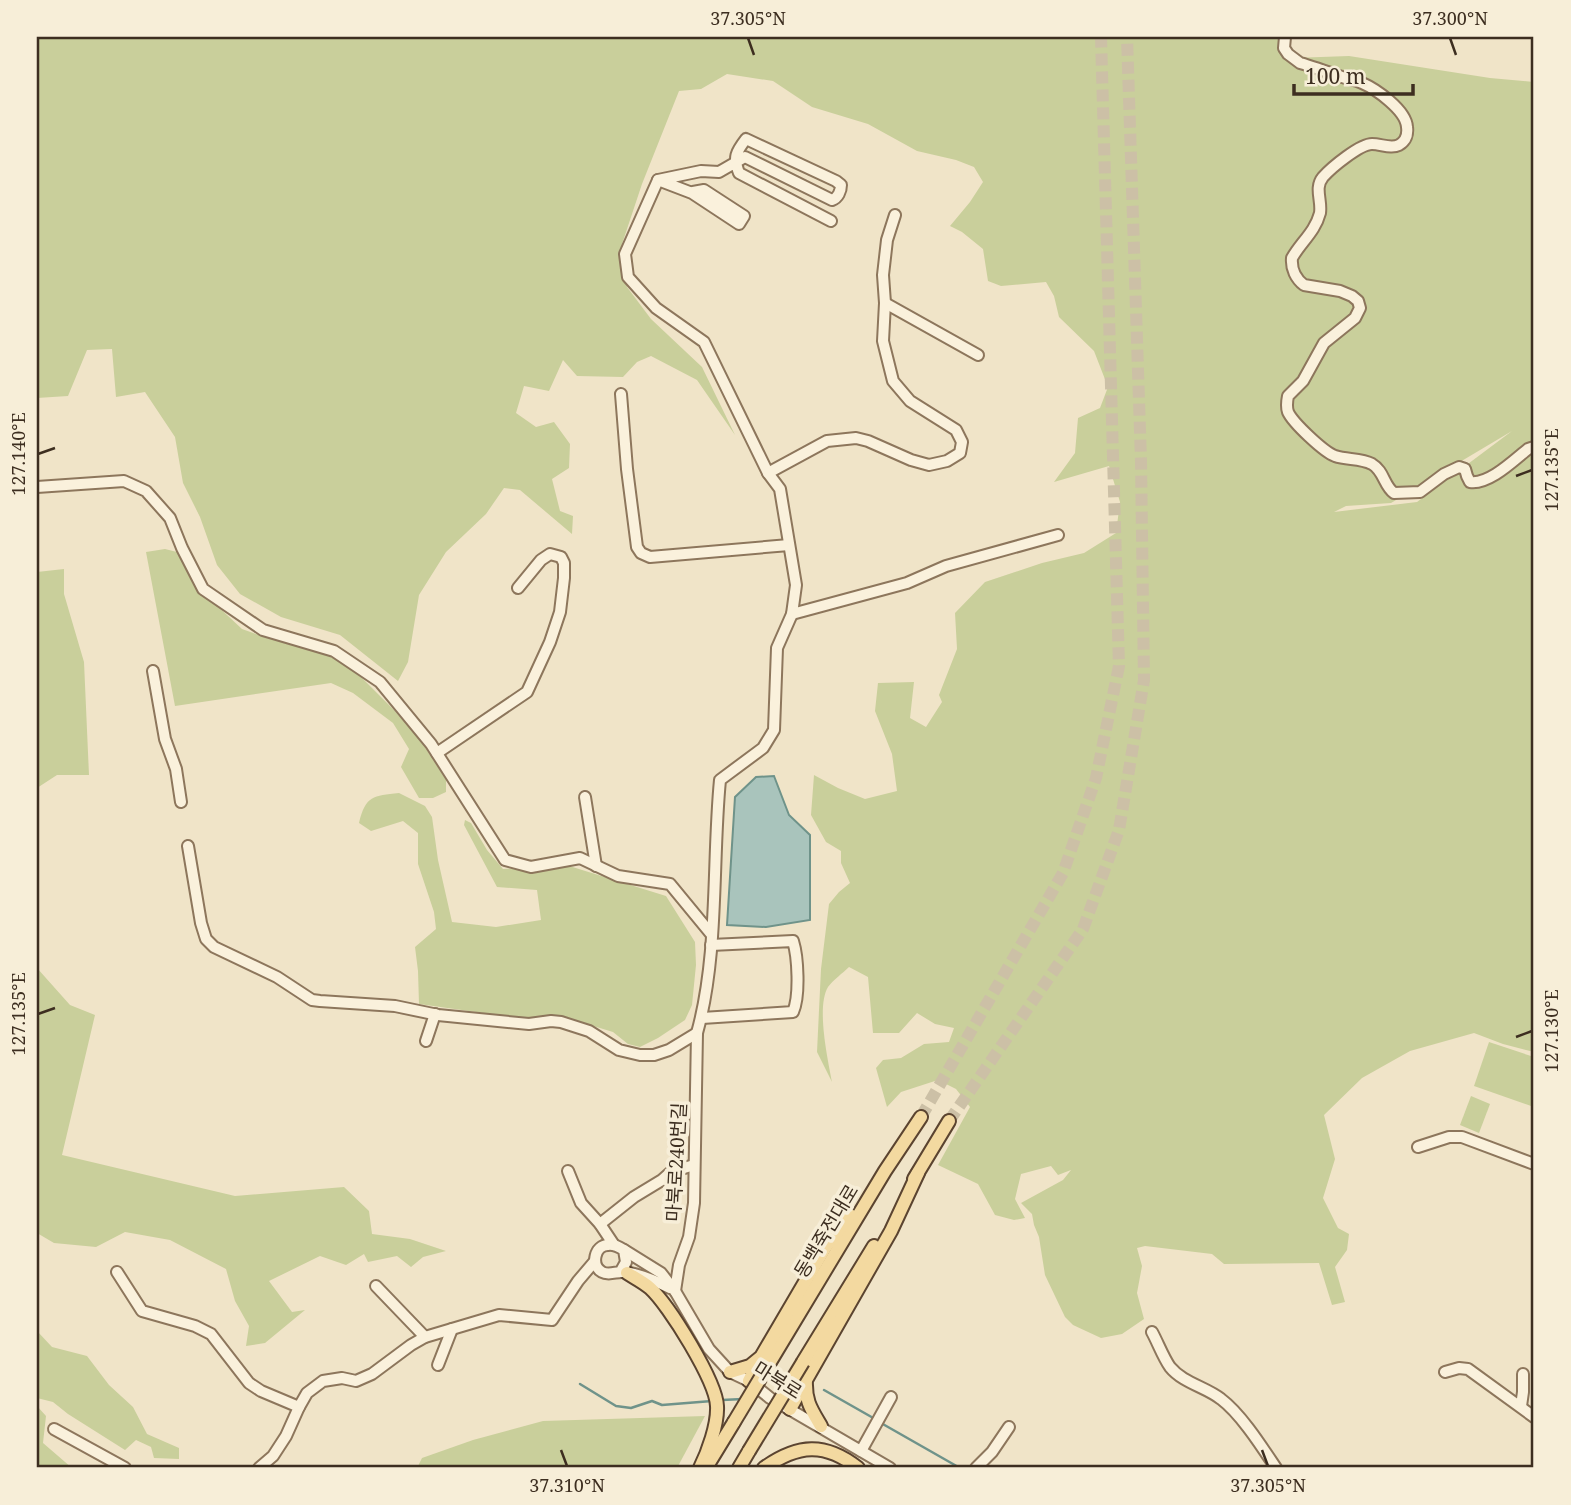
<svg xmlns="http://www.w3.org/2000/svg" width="1571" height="1505" font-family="'Noto Serif','Noto Sans KR',serif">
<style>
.green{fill:#c9cf9b;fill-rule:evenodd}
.water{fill:#a9c4bc;stroke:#6f938a;stroke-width:2}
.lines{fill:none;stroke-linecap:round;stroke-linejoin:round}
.stream{stroke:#6f938a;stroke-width:2.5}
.major-tunnel{stroke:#ccc0a6;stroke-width:12;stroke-dasharray:12 6;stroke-linecap:butt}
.minor-casing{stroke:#8d765c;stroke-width:14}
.major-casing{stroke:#5b4430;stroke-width:16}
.minor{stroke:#faf1dc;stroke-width:10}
.major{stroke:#f3d9a0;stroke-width:12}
.major-bridge-casing{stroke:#5b4430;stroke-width:16;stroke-linecap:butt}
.major-bridge{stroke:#f3d9a0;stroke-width:12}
.ticks{fill:none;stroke:#3d2e20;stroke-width:2.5}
.labels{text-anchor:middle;stroke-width:7;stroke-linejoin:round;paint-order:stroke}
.street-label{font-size:19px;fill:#3d2e20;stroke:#f7eed8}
.neatline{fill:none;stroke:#3d2e20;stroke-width:2.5}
.ticks-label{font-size:18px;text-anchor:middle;fill:#3d2e20}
</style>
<rect width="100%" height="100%" fill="#f0e4c8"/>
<g class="green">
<path d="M37,37H1284L1293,58L1349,56L1490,78L1534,82V1052L1503,1044L1474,1033L1410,1051L1362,1078L1324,1115L1335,1159L1323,1198L1338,1228L1349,1234L1347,1250L1335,1267L1345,1302L1332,1305L1319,1263L1224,1264L1212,1254L1145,1246L1137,1248L1142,1266L1137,1293L1144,1319L1122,1334L1101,1338L1073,1325L1065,1317L1045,1275L1039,1237L1034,1225L1032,1214L1021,1203L1063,1180L1071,1170L1058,1175L1051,1166L1021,1174L1015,1199L1025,1218L1014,1220L995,1215L978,1184L938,1165L970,1107L956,1089L938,1080L901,1092L887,1107L876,1068L883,1060L901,1058L924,1044L949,1042L954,1028L935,1024L917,1013L899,1033H873L868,977L849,967C843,973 833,980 828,987C816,1007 828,1060 832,1082L817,1052L821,969L829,904L839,892L850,883L841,863V851L826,842L811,815L814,775L838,788L865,799L897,791L892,754L875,711L878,683L914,682L910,718L926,727L942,702L939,695L957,649L955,613L985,582L1042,563L1084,553L1116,533L1120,502L1109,466L1054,482L1075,453L1078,418L1100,408L1108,387L1094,351L1059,317L1054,296L1046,282L1001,286L988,281L983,249L962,232L950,226L970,202L983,182L974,167L956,160L917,151L868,124L812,107L773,81L727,74L701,89L679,91L642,184L620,250L627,287L651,319L702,367L735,435L697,380L651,356L637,362L623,377L577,376L563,360L549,391L524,386L516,413L536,427L554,422L570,444L569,468L552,479L560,511L573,516L572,534L520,490L504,488L486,514L446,552L419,595L408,662L398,681L340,635L281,617L240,594L217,565L200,517L183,483L175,437L145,392L116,397L112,349L87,350L68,396L37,398ZM1512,431L1417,502L1334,512L1346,506L1391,503Z"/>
<path d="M165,549L177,552L191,577L212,601L242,629L267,638L311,649L334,658L361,677L393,709L421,741L446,780V792L433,798H419L401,767L409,749L393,723L353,693L331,683L175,706L146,552Z"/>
<path d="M64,569V594L84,662L89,775H57L37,788V572Z"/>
<path d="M399,793L425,806L432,817L438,860L452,922L496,927L541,920L537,890L497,887L464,825L465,820L471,823L487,850L503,869L566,865L666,896L695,942L696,965L692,1005L685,1020L658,1038L640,1047L628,1044L613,1032L590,1025L551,1017L519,1018L419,1004L418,971L415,947L436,929L434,912L418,864V833L403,821L371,831L359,823C366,795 373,796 399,793Z"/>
<path d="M37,968L70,1005L95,1015L62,1155L235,1196L344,1187L369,1211L372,1234L410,1239L446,1251L423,1257L411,1267L397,1256L368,1262L364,1254L346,1265L320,1256L269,1281L292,1312L305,1310L265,1343L246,1346L249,1326L235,1301L226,1269L170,1240L125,1232L96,1247L54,1243L37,1233Z"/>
<path d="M1489,1042L1534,1057V1107L1474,1086Z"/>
<path d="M1471,1096L1490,1104L1479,1133L1460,1125Z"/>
<path d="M37,1331L52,1347L87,1356L109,1385L133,1407L147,1434L179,1448V1459L154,1458L151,1447L136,1440L125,1450L68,1414L53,1402L37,1398Z"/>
<path d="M37,1406L46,1416L43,1443L72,1468H37Z"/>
<path d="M705,1416L677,1468H417L422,1458L473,1440L543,1421Z"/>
</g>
<path class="water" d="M774,776L789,815L810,835V920L766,927L727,925L735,797L756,777Z"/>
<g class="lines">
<g class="stream">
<path d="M580,1384L616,1406L631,1408L652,1401L662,1405L712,1401"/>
<path d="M824,1390L875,1419"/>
<path d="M722,1400L743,1399"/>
<path d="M881,1423L960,1468"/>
</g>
<g class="major-tunnel">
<path d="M921,1117L1063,873L1096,778L1119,666L1101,37"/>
<path d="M949,1121L1083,929L1119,830L1144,680L1141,461L1127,37"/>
</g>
<g class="minor-casing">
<g id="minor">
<path d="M1285,37L1284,48L1288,54L1300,63C1314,67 1328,72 1342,77C1348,79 1356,80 1362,83C1376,89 1406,110 1407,127C1408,134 1406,141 1399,145C1391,149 1381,144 1372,144C1360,144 1332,167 1323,177C1314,188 1322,200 1320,213C1315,232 1301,242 1292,258C1291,269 1296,279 1304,285L1340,291L1352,296L1358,301L1360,308L1355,318L1324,343L1303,381L1288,396C1287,401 1286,406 1288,412C1293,423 1324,452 1335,456C1347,460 1361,458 1372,464C1384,471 1384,486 1394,493L1420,492L1444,474L1459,467L1465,469L1467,476L1470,482C1489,485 1514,460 1528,449L1534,447"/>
<path d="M658,180L625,254L628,277L656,308L704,342L768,473L780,489L796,585L792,614L777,648L774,730L763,748L720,780C712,862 719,954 697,1033L694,1203L689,1237L679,1265L675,1291"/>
<path d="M692,193L693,192L704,190L744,216L739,224L692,193L658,180L701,171L719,172L745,157L832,200C838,198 841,191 841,185L836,181L746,139C736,152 733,157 739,173L831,221"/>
<path d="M885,303L978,355"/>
<path d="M621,394L627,469L637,547L641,553L650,557L789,545"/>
<path d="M768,473L827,441L856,438L868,441L911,460L929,465L947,461L960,453L962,442L956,430L910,401L893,381L883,341L885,303L883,275L887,240L895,215"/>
<path d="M37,487L124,481L146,491L170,518L182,548L203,589L263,630L334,651L380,682L431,744L505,860L531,867L580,858L618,876L670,884L712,935"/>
<path d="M792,614L907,583L946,566L1058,535"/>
<path d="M153,671L165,739L176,769L181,802"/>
<path d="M437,753L527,692L550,642L560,612L564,578V563L561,557L550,554L541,560L518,588"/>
<path d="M585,797L596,866"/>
<path d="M188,846L201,923L206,939L214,947L277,977L312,1000L320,1001L395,1006L438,1015L529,1024L551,1021L561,1022L589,1031L619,1050L640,1055H654L669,1050L697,1033"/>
<path d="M702,1018L793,1012C800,996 798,957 793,941L711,945"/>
<path d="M426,1041L435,1014"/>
<path d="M1418,1147L1449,1137H1462L1534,1164"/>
<path d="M568,1171L581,1203L600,1224L614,1245"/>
<path d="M600,1224L634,1197L662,1180L671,1172L694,1165"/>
<path d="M624,1250L661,1273L675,1291L709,1349L730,1372L749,1381L770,1398L890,1468"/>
<path d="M621,1271L626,1262L624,1250C619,1247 614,1244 608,1245C595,1245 590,1265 602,1272C609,1276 617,1271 624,1272C640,1274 656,1281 670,1288"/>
<path d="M117,1272L142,1311L195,1326L211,1334L249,1383L261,1391L299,1407"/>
<path d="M376,1286L425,1337"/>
<path d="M1152,1332C1158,1343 1163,1357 1170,1367C1183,1383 1206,1387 1221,1399C1241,1414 1262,1447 1276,1468"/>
<path d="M438,1365L452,1329"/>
<path d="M1445,1372L1459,1368L1468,1369L1534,1417"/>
<path d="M1521,1406L1523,1392V1374"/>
<path d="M54,1429L125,1468"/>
<path d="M861,1451L891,1397"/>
<path d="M259,1468L273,1456L286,1436L299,1407L307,1393L323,1381L342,1378L356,1381L372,1374L411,1345L425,1337L499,1315L552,1320L578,1281L595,1261"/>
<path d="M976,1468L992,1452L1009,1427"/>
</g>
</g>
<g class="major-casing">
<g id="major">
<path d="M914,1179L949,1121"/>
<path d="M627,1273C635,1278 643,1282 650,1288C669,1305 716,1381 717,1406C718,1424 708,1452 700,1468"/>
<path d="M803,1362L874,1246"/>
<path d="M767,1367L885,1171L921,1117"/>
<path d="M730,1372L750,1366L761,1357L825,1248L850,1215"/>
<path d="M749,1381L759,1361"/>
<path d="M790,1409L805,1382"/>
<path d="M821,1426C811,1409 805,1401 806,1380L891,1231L918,1173"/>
<path d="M709,1463L734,1422"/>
<path d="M739,1468L749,1451"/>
<path d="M764,1468C798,1444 825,1442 858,1468"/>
</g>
</g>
<use href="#minor" class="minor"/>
<use href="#major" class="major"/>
<g class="major-bridge-casing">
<g id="major-bridge">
<path d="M734,1422L767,1367"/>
<path d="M749,1451L803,1362"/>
</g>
</g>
<use href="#major-bridge" class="major-bridge"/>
</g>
<path class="ticks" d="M748,38L754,55M1450,38L1456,55M38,454L55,448M1516,476L1532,470M38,1014L55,1008M1516,1037L1532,1031M561,1450L567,1466M1262,1450L1268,1466"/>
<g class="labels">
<g class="street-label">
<text transform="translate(676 1162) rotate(-87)" y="7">마북로240번길</text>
<text transform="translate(826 1231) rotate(-59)" y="7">동백죽전대로</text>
<text transform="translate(778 1380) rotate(32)" y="7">마북로</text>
</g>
</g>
<rect width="1571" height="1505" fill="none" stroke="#f7eed8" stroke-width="77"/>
<path d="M1294 84v10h119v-10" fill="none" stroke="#3d2e20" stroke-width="3.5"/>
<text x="1305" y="84" font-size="21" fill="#3d2e20" stroke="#f7eed8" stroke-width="5" paint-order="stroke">100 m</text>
<rect x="38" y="38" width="1494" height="1428" class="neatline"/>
<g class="ticks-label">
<text x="748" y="25">37.305°N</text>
<text x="1450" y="25">37.300°N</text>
<text transform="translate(19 454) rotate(-90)" y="6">127.140°E</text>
<text transform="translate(1552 470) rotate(-90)" y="6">127.135°E</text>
<text transform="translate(19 1014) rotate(-90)" y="6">127.135°E</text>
<text transform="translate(1552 1031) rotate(-90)" y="6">127.130°E</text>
<text x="567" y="1492">37.310°N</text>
<text x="1268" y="1492">37.305°N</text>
</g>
</svg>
